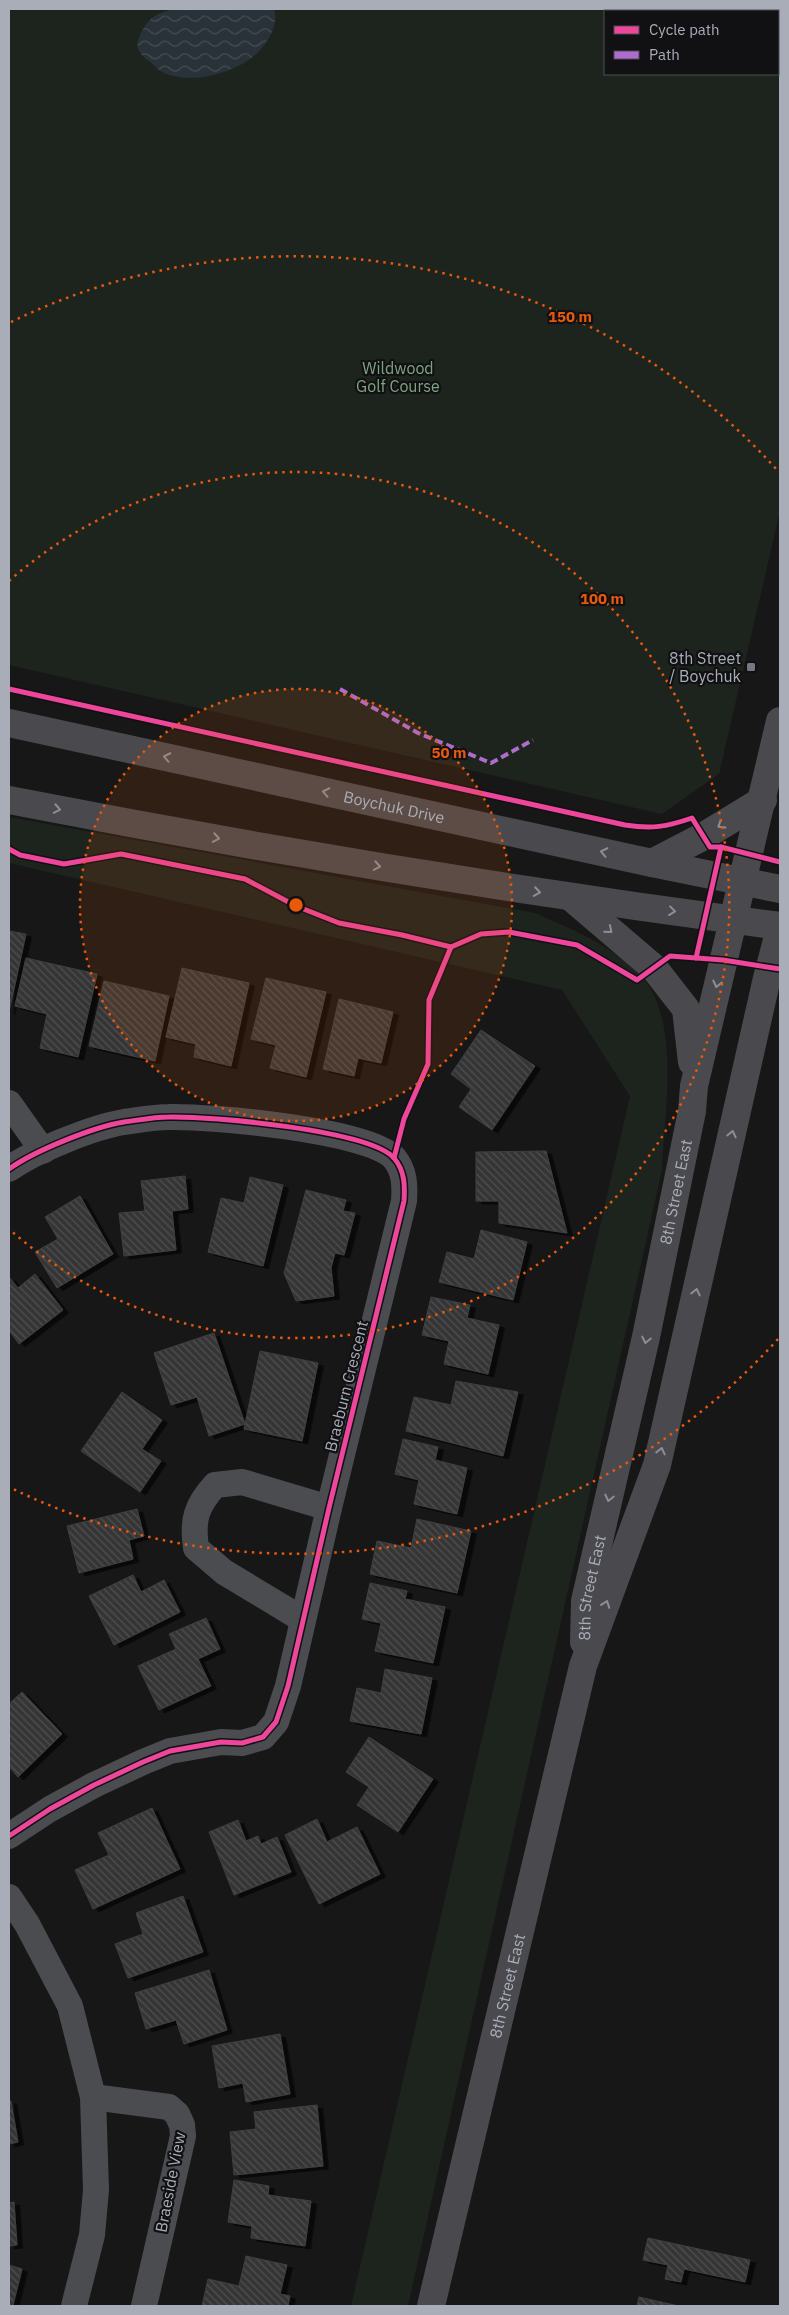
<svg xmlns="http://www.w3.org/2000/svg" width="789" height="2315" font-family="'IBM Plex Sans',sans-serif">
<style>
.grass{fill:#1d241e;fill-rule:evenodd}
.water{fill:url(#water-waves)}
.building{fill:url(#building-back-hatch);stroke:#3f4043;filter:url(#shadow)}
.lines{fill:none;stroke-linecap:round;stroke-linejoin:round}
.minor{stroke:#4b4c50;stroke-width:26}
.secondary{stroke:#4a4a4e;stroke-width:28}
.quiet{stroke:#b06ccc;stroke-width:4;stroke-dasharray:8 4;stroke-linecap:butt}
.cycleway-casing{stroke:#111113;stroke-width:8}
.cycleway{stroke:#ed469a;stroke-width:5}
.oneway{stroke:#8c8f98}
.ring{fill:none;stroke:#e8590c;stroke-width:2.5;stroke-dasharray:2.5 5}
.poi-dot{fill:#757880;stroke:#111113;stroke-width:2}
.labels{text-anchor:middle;stroke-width:4.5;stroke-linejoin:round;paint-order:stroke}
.park-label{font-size:16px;fill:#7fa381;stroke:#111113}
.poi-label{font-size:16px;fill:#a8adb8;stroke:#111113;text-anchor:end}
.street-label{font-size:16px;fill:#a8adb8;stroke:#111113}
.centre{fill:#e8590c;stroke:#111113;stroke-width:2.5}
.ring-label{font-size:15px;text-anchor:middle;font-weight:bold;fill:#e8590c;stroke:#111113;stroke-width:4.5;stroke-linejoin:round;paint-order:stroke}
</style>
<defs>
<pattern id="water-waves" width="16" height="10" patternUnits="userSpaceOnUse" patternTransform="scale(1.25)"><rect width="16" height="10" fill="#2a3239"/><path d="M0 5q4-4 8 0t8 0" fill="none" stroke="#464d54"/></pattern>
<pattern id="building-back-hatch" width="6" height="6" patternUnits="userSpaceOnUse" patternTransform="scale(1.25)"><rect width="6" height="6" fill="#353536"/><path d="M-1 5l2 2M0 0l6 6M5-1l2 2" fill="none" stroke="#4f5051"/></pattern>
<filter id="shadow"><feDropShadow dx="5.5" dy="3" stdDeviation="0" flood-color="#0009"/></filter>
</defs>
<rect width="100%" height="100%" fill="#171717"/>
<g class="grass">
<path d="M9,9H780V511L719,774L662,814L9,665ZM605,11H778V74H605Z"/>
<path d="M9,817L535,913C563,926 594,937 619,957C629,964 643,976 649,986C679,1034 664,1116 662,1170L408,2306H351L630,1096L562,990L9,863Z"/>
</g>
<path class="water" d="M173,9H274C278,21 272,34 265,44C246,71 194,86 164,73C159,71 154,65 149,61C138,53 134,46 141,33C145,26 148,20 155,16C161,12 167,11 173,9Z"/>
<g class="building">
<path d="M9,931L26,934L9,1012Z"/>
<path d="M26,958L97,974L78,1057L40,1048L47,1014L15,1006Z"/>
<path d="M182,968L249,983L231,1066L194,1057L196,1044L166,1037Z"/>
<path d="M266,978L326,992L306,1077L270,1068L276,1045L251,1039Z"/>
<path d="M104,981L169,996L155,1061L89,1046Z"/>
<path d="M339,999L393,1012L381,1063L358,1058L354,1076L323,1069Z"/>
<path d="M481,1030L535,1066L492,1130L459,1107L471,1089L451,1074Z"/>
<path d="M546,1151L567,1233L499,1223V1201H476V1152Z"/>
<path d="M185,1176L188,1209L172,1211L176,1250L124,1256L119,1213L145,1211L141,1181Z"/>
<path d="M250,1177L283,1185L263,1266L208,1252L221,1198L244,1203Z"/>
<path d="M306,1190L346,1200L343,1211L355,1213L344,1255L335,1253L331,1268L334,1296L296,1301L284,1273Z"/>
<path d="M80,1196L113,1254L57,1288L35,1252L58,1239L45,1217Z"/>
<path d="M481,1230L527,1242L513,1300L439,1282L447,1252L474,1259Z"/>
<path d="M35,1274L63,1310L19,1344L9,1330V1277L18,1288Z"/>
<path d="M431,1297L470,1305L467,1318L499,1325L488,1374L444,1364L449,1341L422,1335Z"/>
<path d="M214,1333L245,1424L209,1436L197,1397L171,1405L154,1353Z"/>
<path d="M260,1351L318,1363L302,1441L244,1429Z"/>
<path d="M456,1381L518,1392L503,1456L406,1431L414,1397L451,1405Z"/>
<path d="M122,1392L162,1420L142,1449L161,1461L140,1492L81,1451Z"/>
<path d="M403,1439L438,1447L435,1460L467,1468L457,1514L414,1504L419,1480L395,1474Z"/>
<path d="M137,1509L144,1536L129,1540L133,1559L79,1573L67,1526Z"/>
<path d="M417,1519L471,1531L457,1593L370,1574L377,1541L411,1548Z"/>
<path d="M133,1575L141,1592L164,1580L180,1612L114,1645L89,1596Z"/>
<path d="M370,1583L407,1591L405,1599L445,1607L433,1663L375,1651L381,1623L362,1619Z"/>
<path d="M206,1618L220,1649L198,1659L211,1686L159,1710L138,1666L176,1649L169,1634Z"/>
<path d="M385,1669L432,1678L421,1734L350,1721L357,1688L381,1693Z"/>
<path d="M22,1692L62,1734L18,1777L9,1767V1704Z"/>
<path d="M369,1737L433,1779L398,1832L357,1805L369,1787L346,1772Z"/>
<path d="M152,1808L180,1869L93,1909L75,1870L109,1855L98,1833Z"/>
<path d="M317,1819L327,1842L357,1827L380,1874L319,1904L285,1835Z"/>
<path d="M238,1820L246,1841L258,1836L261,1844L277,1837L291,1872L234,1895L209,1832Z"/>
<path d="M183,1896L203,1952L128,1978L115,1944L143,1934L136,1913Z"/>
<path d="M209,1970L227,2030L184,2044L176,2020L146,2029L135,1993Z"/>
<path d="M280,2034L290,2094L246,2102L243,2083L219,2088L212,2046Z"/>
<path d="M9,2101H11L18,2142L9,2144Z"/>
<path d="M317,2105L323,2166L234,2175L230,2132L256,2129L254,2112Z"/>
<path d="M234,2180L269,2186L268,2195L311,2201L305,2246L251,2238L252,2226L228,2222Z"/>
<path d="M14,2202L17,2245L9,2246V2203Z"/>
<path d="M648,2238L750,2260L745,2282L684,2269L681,2282L665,2279L668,2265L643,2260Z"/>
<path d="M246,2256L287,2265L280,2294L290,2296L288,2306H202L208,2279L239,2286Z"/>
<path d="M9,2265L22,2269L13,2305L9,2304Z"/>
<path d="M639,2297L679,2306H637Z"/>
</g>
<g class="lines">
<g class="minor">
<path d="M9,1103L43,1151"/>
<path d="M9,1169C34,1151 93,1127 124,1122C139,1120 154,1117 169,1117C210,1116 369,1130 394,1158C405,1171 405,1186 404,1201L329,1508L288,1686L276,1722L263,1737L242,1743L221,1742L170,1751L143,1762L94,1785L50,1809L9,1836"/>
<path d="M302,1619L224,1572L196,1548C192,1520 196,1506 215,1485L242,1482L329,1508"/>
<path d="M9,1897L27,1924L70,2006L93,2097L96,2190L92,2235L74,2306"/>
<path d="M93,2097L169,2107L177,2114L182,2125L183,2136L144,2306"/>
</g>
<g class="secondary">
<path id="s1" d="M9,723L652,863L780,889"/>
<path d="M9,800C265,850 522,892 780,926"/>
<path d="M652,863L704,836L763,800"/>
<path d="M572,898L654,968L686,1009L692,1062"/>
<path id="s2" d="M584,1642L585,1601L646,1337L692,1111L694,1086L780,721"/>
<path id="s3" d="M431,2306L583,1666L657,1465L767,978L780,929"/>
</g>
<path class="quiet" d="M340,689L418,733L491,763L533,740"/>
<g class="cycleway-casing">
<g id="cycleway">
<path d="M9,689L625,825C652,829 666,827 692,818L710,847H721L780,862"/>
<path d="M9,849L20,855L64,864L121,854L245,879L296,906L339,923L402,935L451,947L481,934L509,932L577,945L637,980L670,956L723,960L780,969"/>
<path d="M696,958L721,847"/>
<path d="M394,1158L404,1119L428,1064L429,1000L451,947"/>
<path d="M9,1169C34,1151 93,1127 124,1122C139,1120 154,1117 169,1117C210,1116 369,1130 394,1158C405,1171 405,1186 404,1201L329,1508L288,1686L276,1722L263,1737L242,1743L221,1742L170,1751L143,1762L94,1785L50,1809L9,1836"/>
</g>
</g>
<use href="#cycleway" class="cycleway"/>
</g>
<defs><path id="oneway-chevron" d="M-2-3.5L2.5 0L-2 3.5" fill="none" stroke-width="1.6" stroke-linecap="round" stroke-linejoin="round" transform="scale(1.25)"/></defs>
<g class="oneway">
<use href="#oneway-chevron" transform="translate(167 757) rotate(-168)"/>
<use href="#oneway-chevron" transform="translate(326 792) rotate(-168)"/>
<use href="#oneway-chevron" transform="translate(57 809) rotate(11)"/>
<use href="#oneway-chevron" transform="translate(721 825) rotate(148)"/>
<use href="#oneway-chevron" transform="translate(216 838) rotate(10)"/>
<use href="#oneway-chevron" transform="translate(604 852) rotate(-168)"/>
<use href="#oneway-chevron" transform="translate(377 866) rotate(10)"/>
<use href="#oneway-chevron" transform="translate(537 892) rotate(9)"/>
<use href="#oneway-chevron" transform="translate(672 911) rotate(7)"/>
<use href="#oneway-chevron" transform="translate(609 930) rotate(40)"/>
<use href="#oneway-chevron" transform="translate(717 984) rotate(103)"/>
<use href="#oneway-chevron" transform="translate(732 1134) rotate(-77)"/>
<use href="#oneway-chevron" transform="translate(696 1292) rotate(-77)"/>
<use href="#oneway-chevron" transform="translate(646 1340) rotate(102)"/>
<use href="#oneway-chevron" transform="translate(661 1451) rotate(-77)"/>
<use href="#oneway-chevron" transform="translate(609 1498) rotate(103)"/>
<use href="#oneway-chevron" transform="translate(606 1604) rotate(-70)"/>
</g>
<circle cx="296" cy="905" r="216" fill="#e8590c" fill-opacity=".12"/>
<g class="ring">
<circle cx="296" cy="905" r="216"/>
<path d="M9 581A433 433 0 1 1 9 1229"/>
<path d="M778 1339A649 649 0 0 1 11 1488M11 322A649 649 0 0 1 778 471"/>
</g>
<rect class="poi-dot" x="746" y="662" width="10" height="10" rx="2.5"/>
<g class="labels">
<g class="park-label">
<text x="398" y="374">Wildwood<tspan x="398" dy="18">Golf Course</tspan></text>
</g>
<g class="poi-label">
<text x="741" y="664">8th Street<tspan x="741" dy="18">/ Boychuk</tspan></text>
</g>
<g class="street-label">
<text dy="6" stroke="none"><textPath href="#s1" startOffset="394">Boychuk Drive</textPath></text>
<text dy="6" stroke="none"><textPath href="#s2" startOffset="460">8th Street East</textPath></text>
<text transform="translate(346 1386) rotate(-76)" y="6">Braeburn Crescent</text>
<text dy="6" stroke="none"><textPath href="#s2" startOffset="55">8th Street East</textPath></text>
<text dy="6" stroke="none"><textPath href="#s3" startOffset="329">8th Street East</textPath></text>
<text transform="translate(170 2182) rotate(-79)" y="6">Braeside View</text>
</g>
</g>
<circle cx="296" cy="905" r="8" class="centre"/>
<g class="ring-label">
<text x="570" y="322">150 m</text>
<text x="602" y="604">100 m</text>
<text x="449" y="758">50 m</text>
</g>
<rect width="789" height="2315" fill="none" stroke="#a8adb8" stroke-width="20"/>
<rect x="604" y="10" width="175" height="65" fill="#111113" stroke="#4d4f55"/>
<rect x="614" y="26" width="25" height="8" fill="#ed469a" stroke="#4d4f55"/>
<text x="649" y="35" font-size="15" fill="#a8adb8">Cycle path</text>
<rect x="614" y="51" width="25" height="8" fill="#b06ccc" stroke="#4d4f55"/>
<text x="649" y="60" font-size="15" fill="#a8adb8">Path</text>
</svg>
